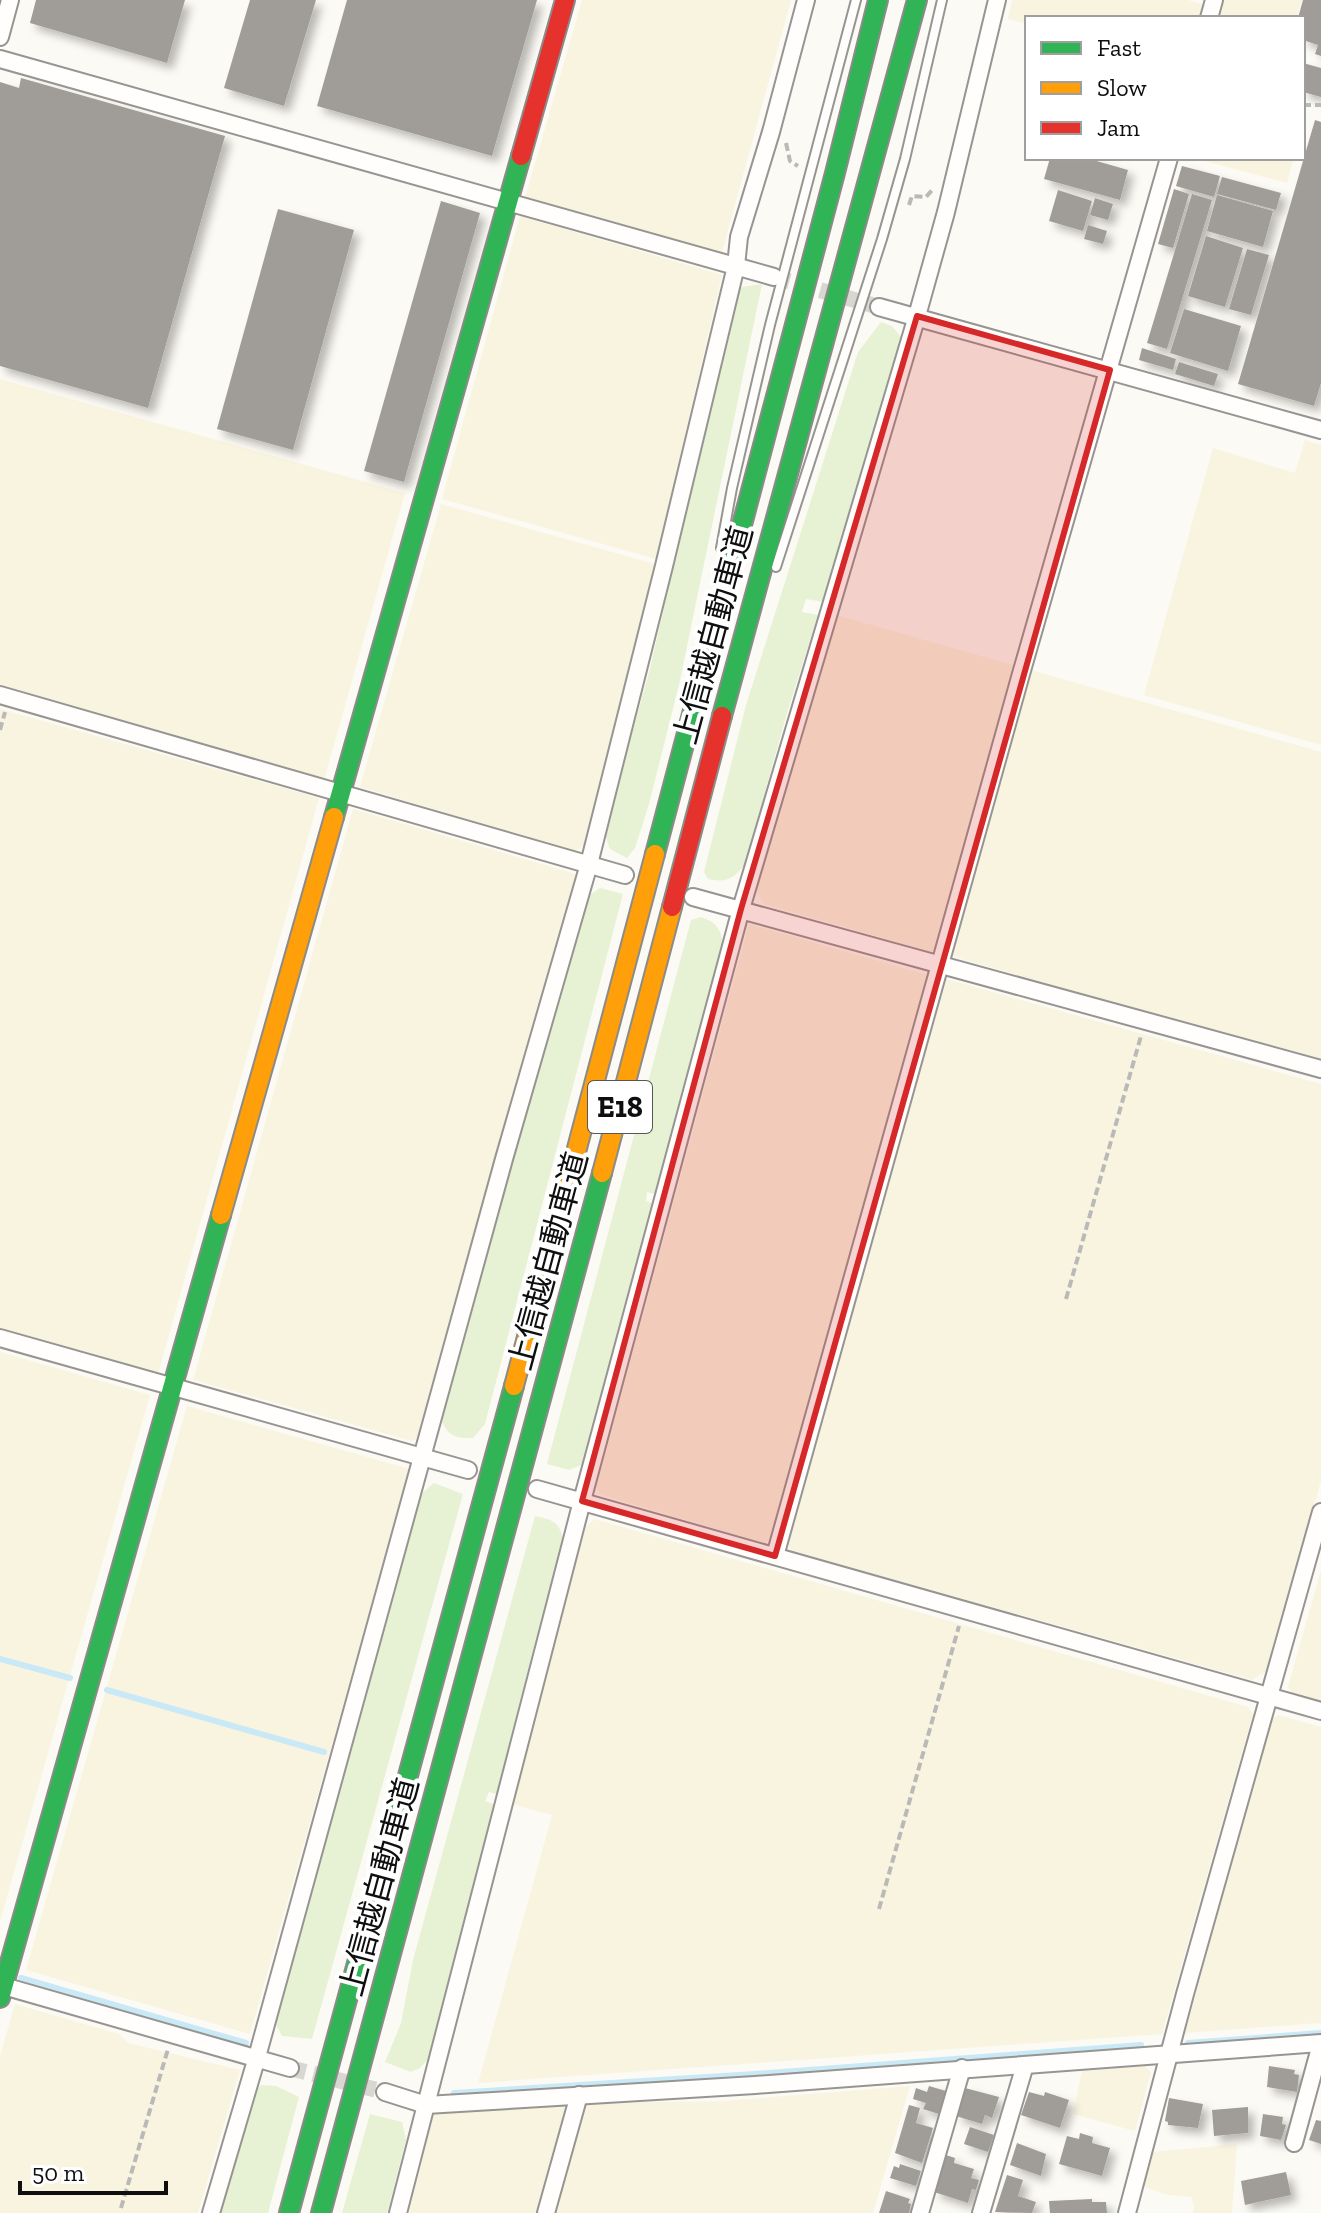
<svg xmlns="http://www.w3.org/2000/svg" width="1321" height="2213" font-family="'Zilla Slab','Noto Sans JP',serif">
<style>
.farmland{fill:#f9f4e0}
.green{fill:#e7f2d4}
.lines{fill:none;stroke-linecap:round;stroke-linejoin:round}
.stream{stroke:#cae9f6;stroke-width:6}
.building{fill:#a09d99;filter:url(#shadow)}
.street-tunnel{stroke:#d8d7d2;stroke-width:16;stroke-dasharray:16 8;stroke-linecap:butt}
.lane-casing{stroke:#969592;stroke-width:12}
.street-casing{stroke:#969592;stroke-width:20}
.fast-casing{stroke:#8c8b89;stroke-width:22}
.slow-casing{stroke:#8c8b89;stroke-width:22}
.jam-casing{stroke:#8c8b89;stroke-width:22}
.path{stroke:#b9b9b8;stroke-width:4;stroke-dasharray:8 4;stroke-linecap:butt}
.lane{stroke:#fffefd;stroke-width:8}
.street{stroke:#fffefd;stroke-width:16}
.fast{stroke:#30b455;stroke-width:18}
.slow{stroke:#ff9f0a;stroke-width:18}
.jam{stroke:#e5322d;stroke-width:18}
.marked{fill:#d62828;fill-opacity:0.2;stroke:#d62828;stroke-width:6;stroke-linejoin:round}
.labels{text-anchor:middle;stroke-width:8;stroke-linejoin:round;paint-order:stroke}
.shield{fill:#fff;stroke:#575757;stroke-width:2}
.shield-label{font-size:30px;font-weight:bold;fill:#0f0f0f}
.street-label{font-size:32px;fill:#0f0f0f;stroke:#fff}
</style>
<defs>
<filter id="shadow"><feDropShadow dx="6" dy="6" stdDeviation="4" flood-color="#0004"/></filter>
</defs>
<rect width="100%" height="100%" fill="#fcfaf4"/>
<g class="farmland">
<path d="M582,0H791L721,256L525,198Z"/>
<path d="M1012,0H1188L1205,5L1201,18H1027V24L1008,19Z"/>
<path d="M1221,0H1302L1296,18H1216Z"/>
<path d="M1193,158H1294L1287,183Z"/>
<path d="M520,216L722,275L656,559L442,499Z"/>
<path d="M0,379L405,493L324,780L0,688Z"/>
<path d="M1305,440L1321,445V745L1144,695L1213,448L1295,473Z"/>
<path d="M441,504L655,564L585,845L575,851L360,787Z"/>
<path d="M836,615L1020,667L939,949L933,952L764,904L756,890Z"/>
<path d="M1031,670L1321,752V1060L954,957L951,949Z"/>
<path d="M0,709L319,798L158,1374L0,1329Z"/>
<path d="M353,809L576,874L495,1157L419,1437L412,1441L193,1380Z"/>
<path d="M749,924L931,976L775,1536L764,1543L599,1494L597,1485Z"/>
<path d="M943,978L1321,1084V1481L1267,1671L1252,1680L790,1550L786,1539Z"/>
<path d="M0,1352L150,1395L0,1921Z"/>
<path d="M187,1406L410,1469L250,2034L26,1970Z"/>
<path d="M595,1519L1248,1707L1253,1714L1162,2034L478,2083L552,1815L512,1804L584,1528Z"/>
<path d="M1321,1570V1703L1295,1696L1288,1687Z"/>
<path d="M1279,1715L1321,1727V2023L1185,2033L1272,1718Z"/>
<path d="M15,2004L119,2034L128,2043L240,2070L198,2213H0V2056Z"/>
<path d="M1145,2066L1151,2072L1135,2131L1073,2114L1082,2071Z"/>
<path d="M910,2086L873,2213H553L580,2114L588,2103L723,2101Z"/>
<path d="M563,2104L567,2114L538,2213H409L434,2113Z"/>
<path d="M1237,2144L1232,2213H1193L1194,2205L1191,2197L1168,2195L1142,2186L1151,2152Z"/>
</g>
<g class="green">
<path d="M762,284L679,685L649,804L635,848L627,858L610,849L604,832L650,669L735,295L742,287Z"/>
<path d="M881,322L892,326L902,338L824,602L806,599L802,612L818,615L787,713L745,864C734,879 726,883 708,879L704,872L746,705L858,352Z"/>
<path d="M600,888L623,894L485,1424L473,1438C454,1439 447,1435 440,1417L587,897Z"/>
<path d="M701,917C716,922 720,928 723,943L657,1195L647,1192L646,1201L655,1204L584,1464L569,1470L547,1464L691,920Z"/>
<path d="M434,1483L463,1494L312,2039L282,2036L274,2021L420,1495Z"/>
<path d="M535,1516C557,1521 558,1522 565,1543L500,1795L489,1792L485,1801L499,1806L429,2058L420,2068L411,2072L385,2062L401,2023L413,1960Z"/>
<path d="M261,2085L276,2086L299,2097L268,2213H217L253,2092Z"/>
<path d="M370,2114L402,2122L406,2140L387,2213H342Z"/>
</g>
<g class="lines">
<g class="stream">
<path d="M0,1659L70,1678"/>
<path d="M107,1690L324,1752"/>
<path d="M21,1978L246,2043"/>
<path d="M1188,2043L1321,2033"/>
<path d="M454,2093L755,2074L1141,2045"/>
</g>
</g>
<g class="building">
<path d="M36,0H185L167,63L30,23Z"/>
<path d="M250,0H316L284,106L224,88Z"/>
<path d="M347,0H537L492,156L317,106Z"/>
<path d="M1303,0H1321V56L1315,54L1318,45L1303,40V18H1298Z"/>
<path d="M1303,63L1321,68V97L1303,92Z"/>
<path d="M21,78L225,136L148,408L0,366V82L19,88Z"/>
<path d="M1315,120L1321,122V383L1314,406L1238,384Z"/>
<path d="M1050,158H1086L1128,170L1120,200L1044,179Z"/>
<path d="M1182,166L1220,176L1214,197L1176,186Z"/>
<path d="M1222,177L1281,193L1276,210L1217,194Z"/>
<path d="M1174,189L1189,194L1173,248L1158,244Z"/>
<path d="M1058,190L1092,201L1083,231L1049,221Z"/>
<path d="M1192,194L1212,200L1167,349L1147,343Z"/>
<path d="M1217,195L1273,211L1263,247L1207,231Z"/>
<path d="M1095,198L1113,204L1108,220L1090,215Z"/>
<path d="M441,201L480,213L404,482L364,471Z"/>
<path d="M278,209L354,230L293,450L217,429Z"/>
<path d="M1088,225L1107,231L1103,244L1084,239Z"/>
<path d="M1206,236L1243,248L1225,307L1188,296Z"/>
<path d="M1247,249L1269,255L1251,315L1229,309Z"/>
<path d="M1184,309L1241,326L1228,371L1170,353Z"/>
<path d="M1142,348L1176,359L1173,370L1139,360Z"/>
<path d="M1179,362L1218,374L1214,386L1175,374Z"/>
<path d="M1269,2066L1295,2070L1294,2074L1299,2075L1297,2092L1267,2087Z"/>
<path d="M929,2086L946,2091L939,2114L923,2109L926,2103L913,2099L916,2088L927,2092Z"/>
<path d="M965,2088L999,2097L992,2118L985,2115L982,2124L956,2116Z"/>
<path d="M1029,2092L1044,2096L1045,2092L1069,2100L1060,2128L1021,2115Z"/>
<path d="M1169,2098L1203,2104L1198,2128L1168,2125V2122L1165,2121Z"/>
<path d="M909,2105L920,2108L916,2123L933,2128L922,2163L895,2153Z"/>
<path d="M1248,2107V2133L1214,2136L1212,2110Z"/>
<path d="M1263,2114L1283,2117L1282,2124L1286,2125L1281,2140L1260,2136Z"/>
<path d="M1316,2120L1321,2121V2144L1309,2140Z"/>
<path d="M970,2127L994,2135L988,2152L964,2144Z"/>
<path d="M1080,2133L1093,2137L1092,2143L1110,2148L1102,2176L1059,2164L1067,2136L1079,2139Z"/>
<path d="M1017,2143L1046,2154L1041,2176L1010,2165Z"/>
<path d="M946,2155L955,2158L954,2163L974,2169L971,2178L979,2180L976,2190L972,2189L968,2203L934,2192Z"/>
<path d="M900,2164L921,2171L916,2186L890,2178L894,2166L899,2168Z"/>
<path d="M1286,2172L1291,2195L1245,2205L1241,2181Z"/>
<path d="M1007,2175L1023,2180L1018,2196L1036,2202L1032,2213L995,2212Z"/>
<path d="M886,2191L910,2199L908,2203L911,2204L909,2213H879Z"/>
<path d="M1092,2199V2202H1106L1107,2213H1050L1049,2201Z"/>
</g>
<g class="lines">
<g class="street-tunnel">
<path d="M774,277L879,307"/>
<path d="M290,2068L385,2092"/>
</g>
<g class="lane-casing">
<g id="lane">
<path d="M721,548L732,488L770,325L856,0"/>
<path d="M776,567L882,239L905,159L942,0"/>
</g>
</g>
<g class="street-casing">
<g id="street">
<path d="M1209,18L1214,0"/>
<path d="M0,37L10,0"/>
<path d="M0,59L774,277"/>
<path d="M879,307L1321,430"/>
<path d="M0,695L625,875"/>
<path d="M693,897L1321,1069"/>
<path d="M0,1338L468,1470"/>
<path d="M537,1489L1321,1711"/>
<path d="M775,1556L1021,674L1169,158"/>
<path d="M0,1985L290,2068"/>
<path d="M385,2092L426,2105L755,2085L1321,2043"/>
<path d="M1294,2143L1321,2044"/>
<path d="M211,2213L257,2057L504,1159L589,864L664,566L736,266L739,237L771,132L806,0"/>
<path d="M398,2213L582,1501L741,909L917,316L946,212L997,0"/>
<path d="M546,2213L579,2095"/>
<path d="M920,2213L962,2068"/>
<path d="M981,2213L1025,2065"/>
<path d="M1127,2213L1185,1994L1321,1512"/>
</g>
</g>
<g class="fast-casing">
<g id="fast">
<path d="M722,716L917,0"/>
<path d="M334,817L521,156"/>
<path d="M655,854L835,173L878,0"/>
<path d="M0,1998L221,1215"/>
<path d="M289,2213L514,1386"/>
<path d="M321,2213L602,1173"/>
</g>
</g>
<g class="slow-casing">
<g id="slow">
<path d="M602,1173L672,907"/>
<path d="M221,1215L334,817"/>
<path d="M514,1386L655,854"/>
</g>
</g>
<g class="jam-casing">
<g id="jam">
<path d="M521,156L565,0"/>
<path d="M672,907L722,716"/>
</g>
</g>
<g class="path">
<path d="M1303,105H1321"/>
<path d="M786,143L790,161L798,166"/>
<path d="M909,205L912,196L926,197L933,189"/>
<path d="M0,730L5,712"/>
<path d="M1066,1299L1141,1036"/>
<path d="M879,1909L959,1626"/>
<path d="M121,2208L168,2049"/>
</g>
<use href="#lane" class="lane"/>
<use href="#street" class="street"/>
<use href="#fast" class="fast"/>
<use href="#slow" class="slow"/>
<use href="#jam" class="jam"/>
</g>
<path class="marked" d="M917,316L1110,370L775,1556L582,1501L741,909Z"/>
<g class="labels">
<rect class="shield" x="588" y="1081" width="64" height="52" rx="6"/>
<g class="shield-label">
<text x="620" y="1117">E18</text>
</g>
<g class="street-label">
<text transform="translate(713 635) rotate(-75)" y="11">上信越自動車道</text>
<text transform="translate(548 1261) rotate(-75)" y="11">上信越自動車道</text>
<text transform="translate(379 1887) rotate(-75)" y="11">上信越自動車道</text>
</g>
</g>
<rect x="1025" y="16" width="280" height="144" fill="#ffffff" stroke="#9f9f9f" stroke-width="2"/>
<rect x="1041" y="42" width="40" height="12" fill="#30b455" stroke="#9f9f9f" stroke-width="2"/>
<text x="1097" y="56" font-size="24" fill="#0f0f0f">Fast</text>
<rect x="1041" y="82" width="40" height="12" fill="#ff9f0a" stroke="#9f9f9f" stroke-width="2"/>
<text x="1097" y="96" font-size="24" fill="#0f0f0f">Slow</text>
<rect x="1041" y="122" width="40" height="12" fill="#e5322d" stroke="#9f9f9f" stroke-width="2"/>
<text x="1097" y="136" font-size="24" fill="#0f0f0f">Jam</text>
<path d="M20 2181v12h146v-12" fill="none" stroke="#0f0f0f" stroke-width="4"/>
<text x="32" y="2181" font-size="24" fill="#0f0f0f" stroke="#ffffff" stroke-width="6" paint-order="stroke">50 m</text>
</svg>
